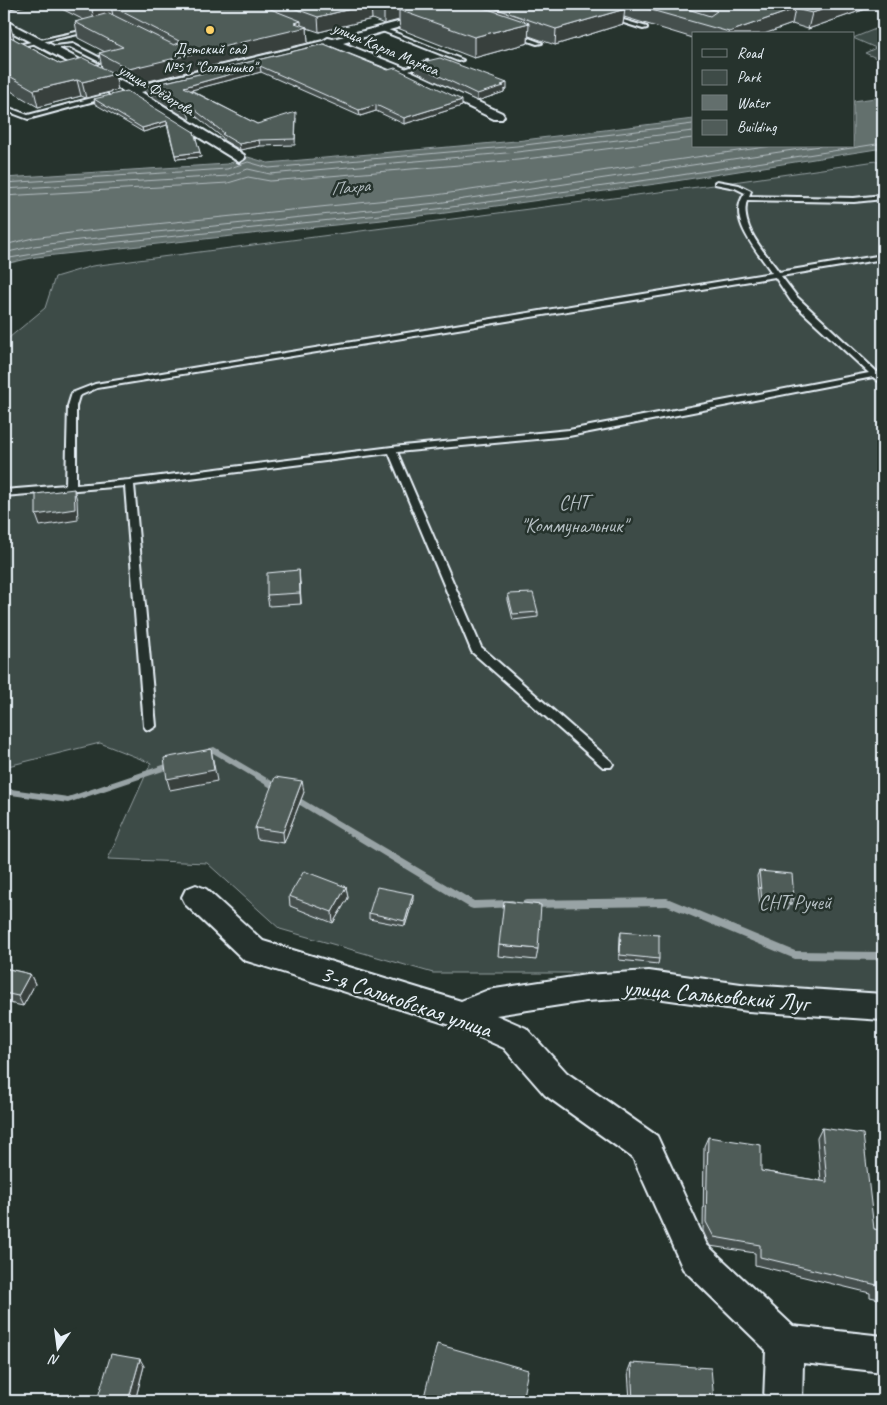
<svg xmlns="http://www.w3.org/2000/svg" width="887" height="1405" font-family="Caveat,sans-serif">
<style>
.built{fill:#333f3a}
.green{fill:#3e4b47;stroke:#939ea0}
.water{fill:#636f6d;stroke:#98a3a5}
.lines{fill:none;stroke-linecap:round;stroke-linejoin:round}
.shore{stroke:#b3bdc0;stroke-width:1}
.stream{fill:#98a3a5;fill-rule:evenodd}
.service-casing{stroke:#e8f1f8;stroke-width:4}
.minor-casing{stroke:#e8f1f8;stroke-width:4}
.service{fill:#26332d;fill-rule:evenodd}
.minor{fill:#26332d;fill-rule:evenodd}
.wall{fill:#454f4d;stroke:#e8f1f8}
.shaded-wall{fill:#38403e;stroke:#e8f1f8}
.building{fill:#505c59;stroke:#e8f1f8}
.poi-dot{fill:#ffd166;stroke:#26332d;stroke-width:2}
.labels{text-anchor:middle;stroke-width:5;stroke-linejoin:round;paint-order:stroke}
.far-poi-label{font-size:16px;fill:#e8f1f8;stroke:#26332d}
.far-street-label{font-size:16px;fill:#e8f1f8;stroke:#26332d}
.far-water-label{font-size:18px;font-style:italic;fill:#b3bdc0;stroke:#26332d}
.park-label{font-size:20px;fill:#b5bfc3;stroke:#26332d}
.near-street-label{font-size:24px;fill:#e8f1f8;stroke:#26332d}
</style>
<rect width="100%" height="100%" fill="#26332d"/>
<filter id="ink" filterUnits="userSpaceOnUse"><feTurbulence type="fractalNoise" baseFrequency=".02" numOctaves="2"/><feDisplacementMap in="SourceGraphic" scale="10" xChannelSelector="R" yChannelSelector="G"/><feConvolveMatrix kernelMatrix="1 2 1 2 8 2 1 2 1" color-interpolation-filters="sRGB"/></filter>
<g filter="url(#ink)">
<path class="built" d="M51,4H181L306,41L211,67L116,19L40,37L4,18V13Z"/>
<g class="green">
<path d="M883,26V61L865,53L876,48L853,38Z"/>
<path d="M883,160V998L631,973H433L280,929L207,863L108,859L151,763L100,743L4,767V342L45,308L55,277L92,266L713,185Z"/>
</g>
<path class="water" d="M883,97V148L663,183L438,214L36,257L5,264L4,270V178L227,164L248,157L268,163L516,141L693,119V146H853V101Z"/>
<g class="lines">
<g class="shore">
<path d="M4,183L227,169L248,162L269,168L517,146L693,124"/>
<path d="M4,189L228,176L248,169L270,174L517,152L693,131"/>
<path d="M4,196L228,183L248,177L270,181L518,160L693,138"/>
<path d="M4,245L33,238L78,232L436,195L772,146"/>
<path d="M4,253L34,246L79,240L437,203L820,146"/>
<path d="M4,259L80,246L437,209L662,178L883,143"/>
</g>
<g class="stream">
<path d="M214,747L282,787L283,789L282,791H276L213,753L202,757L199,756L198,754L199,752Z"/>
<path d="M175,761L178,762L179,764L178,766L68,803L4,794V788L68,797Z"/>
<path d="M293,794L474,901L512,900L515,901L516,904L515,907L473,909L470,908L290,799L289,797L290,795Z"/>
<path d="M667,898L795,951L883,952V960L795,959L667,906L526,908L523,907L522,904L523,901L526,900Z"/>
</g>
<g class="service-casing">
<g id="service">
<path d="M18,4H25L4,9V7Z"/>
<path d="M610,16L647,27V28L643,29L608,18Z"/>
<path d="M90,29L92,31L4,50V48Z"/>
<path d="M382,29H386L463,60L458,61L382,31Z"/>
<path d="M514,34H518L542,43L537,44L514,36Z"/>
<path d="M73,44L108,62L109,63L94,71H90V69L102,63L70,47L48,49L45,47Z"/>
<path d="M428,61L430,64L402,73L399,71Z"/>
<path d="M107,94L109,97L28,119L4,110V106L28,115Z"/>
<path d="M717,181L739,185L751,191L749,196L854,198L883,195V199L854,202L747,200C739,227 765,252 779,272L883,255V259L781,276L797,297L877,372L883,371V375L881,376L883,378V384L873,377L569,436L397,452L481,647L611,761L613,764L611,767H603L472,652L389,453L134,485L156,726L150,730L146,729L144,726L125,486L4,496V490L66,485L68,406L72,393L95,384L772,273C757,250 726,219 745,193L735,188L715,184V182ZM775,277L791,301L869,373L569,430L392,447L129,480L76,485V406L79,396L97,388Z"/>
</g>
</g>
<g class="minor-casing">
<g id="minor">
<path d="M467,4H482L343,43L400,66L502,113L504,116L502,119H494L392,70L331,46L141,92L244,155L245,158L239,162L127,93L4,28V21L8,22L132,87L323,41L328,38L333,39Z"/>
<path d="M196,885L206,889L263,941L461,1001L488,990L586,975L649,971L748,985L883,994V1020L748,1011L649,997L586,1001L496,1015L526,1028L567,1073L657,1136L707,1245L793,1326L883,1336V1372L803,1363L802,1401H764L766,1350L683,1269L633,1158L545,1095L504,1048L457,1027L244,960L186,905L182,897L186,889Z"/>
</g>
</g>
<use href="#service" class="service"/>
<use href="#minor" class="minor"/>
</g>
<g class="wall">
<path d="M52,4H473L482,7V4H880L808,29L792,24L764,34H693V38L624,17L623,24L555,45L529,36L528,43L474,58L400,29L399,20L384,24L372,19L319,32L307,28L308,43L132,85L115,76L118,90L86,98L81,96L38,107L4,87V21L14,39L60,64L102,68L99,53L105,52L78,38L75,22L84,20Z"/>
<path d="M324,44L388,70L462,106L404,124L376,111L360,116L261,72L191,90L257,124L296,118L295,145L260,146L240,150L223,140V138L187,109L190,120L146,93L145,87Z"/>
<path d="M414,64L507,89L504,90V92L477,101L414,71Z"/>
<path d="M94,99L194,132L201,157L176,159L167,125L143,132L95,104Z"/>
<path d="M300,582L301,604L269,606L267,595Z"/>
<path d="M508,594L538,612V617L513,620L508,600Z"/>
<path d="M304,792L284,843L257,839L255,828Z"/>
<path d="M759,871L794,898L792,904H790L788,909L760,906L757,876Z"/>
<path d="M346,887L348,898L333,923L290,906L289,896Z"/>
<path d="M413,900L405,926L369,919V913Z"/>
<path d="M621,932L659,959L658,964L619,960L620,937Z"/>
<path d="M499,945L538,949L536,960L498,956Z"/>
<path d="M4,968L30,974L35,984L23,1006L4,1002Z"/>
<path d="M822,1128L874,1229L883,1231V1300L870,1297V1293L755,1265V1253L710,1246L703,1231L704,1146L708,1137L761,1171L821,1181L817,1138Z"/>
<path d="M631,1363L714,1401H630L628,1371Z"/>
<path d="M144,1366L135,1401H101L98,1397Z"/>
</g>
<g class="shaded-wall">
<path d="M371,4L372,19L319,32L318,17Z"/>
<path d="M402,4H435L399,10V20L384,24V8Z"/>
<path d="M840,4H880L808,29L812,13Z"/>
<path d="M111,6L114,21L95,25L92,10Z"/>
<path d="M625,9L623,24L555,45L556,29Z"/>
<path d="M795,9L792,24L764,34H729V32Z"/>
<path d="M301,21V29L307,27L308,43L132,85L129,69Z"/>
<path d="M529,23L528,43L474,58V37Z"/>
<path d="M10,24L14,39L4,42V26Z"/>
<path d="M260,66L261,72L184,92V87Z"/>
<path d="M115,74L118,90L86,98L82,82Z"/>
<path d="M77,80L81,96L38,107L34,90Z"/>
<path d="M507,83V89L504,90V92L477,101V94Z"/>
<path d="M462,100V106L404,124V118Z"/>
<path d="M376,105V111L360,116L359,110Z"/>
<path d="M167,121V125L143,132L142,128Z"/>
<path d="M259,140L260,146L240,150L239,144Z"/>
<path d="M200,152L201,157L176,159L175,155Z"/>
<path d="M74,489L77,500L78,520L40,526L36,515Z"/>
<path d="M299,570L300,582L301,604L300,593Z"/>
<path d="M211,749L217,781L170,790L167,779Z"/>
<path d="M302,781L304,792L284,843L283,832Z"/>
<path d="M346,887L348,898L333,923L332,912Z"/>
<path d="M413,894V900L405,926V921Z"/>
<path d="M30,974L35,984L23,1006L18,996Z"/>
<path d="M140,1359L144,1366L135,1401H128Z"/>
</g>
<g class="building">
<path d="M79,4H122L123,5L127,4H258L301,21L295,23L307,27L129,69L99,53L123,47L75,22L109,13L174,45L181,42L111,6L92,10Z"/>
<path d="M282,4H370L318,17Z"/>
<path d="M372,4H402L384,8Z"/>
<path d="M422,4H473L529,23L474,37L399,10Z"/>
<path d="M482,4H607L625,9L556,29Z"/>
<path d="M630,4H672L710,16L717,11L696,4H840L812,13L795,9L729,32Z"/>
<path d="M4,21L10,24L4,26Z"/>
<path d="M7,35L60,64L83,58L115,74L82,82L77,80L34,90L4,73V36Z"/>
<path d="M324,44L388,70L395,68L462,100L404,118L376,105L359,110L260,66L184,87L257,124L296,112L295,139L259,140L239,144L222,134L224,133L185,102L189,114L145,87Z"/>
<path d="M440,58L507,83L501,85L504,86L477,94L414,64Z"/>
<path d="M127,91L194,132L200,152L175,155L167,121L142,128L94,99Z"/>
<path d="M74,489L75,509L36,515V494Z"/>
<path d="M299,570L300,593L267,595V573Z"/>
<path d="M533,593L538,612L513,614L508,594Z"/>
<path d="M211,749L214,770L167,779L164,758Z"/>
<path d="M275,777L302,781L283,832L255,828Z"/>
<path d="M304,871L346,887L332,912L289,896Z"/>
<path d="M759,871L792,874L794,898H790V904L762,901Z"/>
<path d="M377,887L413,894L405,921L369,913Z"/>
<path d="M504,901L541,905L538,949L499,945Z"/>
<path d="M621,932L659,935V959L620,955Z"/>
<path d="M4,968L30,974L18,996L4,993Z"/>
<path d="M822,1128L863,1134L874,1229L883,1231V1291L877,1289V1285L760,1257V1245L714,1237L706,1222L708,1137L761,1145V1171L827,1182Z"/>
<path d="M437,1344L528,1370L522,1401H423Z"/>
<path d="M111,1354L140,1359L128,1401L98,1397Z"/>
<path d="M631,1363L711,1368L714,1401H633Z"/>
</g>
</g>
<circle class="poi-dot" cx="210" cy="30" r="5"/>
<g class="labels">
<g class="far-poi-label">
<text x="210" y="54">Детский сад<tspan x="210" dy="18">№51 "Солнышко"</tspan></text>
</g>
<g class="far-street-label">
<text transform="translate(386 48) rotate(23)" y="6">улица Карла Маркса</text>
<text transform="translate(157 89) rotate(31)" y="6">улица Фёдорова</text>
</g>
<g class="far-water-label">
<text transform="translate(350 187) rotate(-6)" y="6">Пахра</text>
</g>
<g class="park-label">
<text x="574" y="509">СНТ<tspan x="574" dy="23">"Коммунальник"</tspan></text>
<text x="795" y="909">СНТ Ручей</text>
</g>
<g class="near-street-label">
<text transform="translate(716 995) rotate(5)" y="8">улица Сальковский Луг</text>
<text transform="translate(406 1001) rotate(19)" y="8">3-я Сальковская улица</text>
</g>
</g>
<rect width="887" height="1405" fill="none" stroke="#26332d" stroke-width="20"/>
<rect x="10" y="10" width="867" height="1385" fill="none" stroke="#e8f1f8" stroke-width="2" filter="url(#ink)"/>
<rect x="692" y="32" width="162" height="115" fill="#26332d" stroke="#747f7e"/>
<rect x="702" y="49" width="25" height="8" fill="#26332d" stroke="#747f7e"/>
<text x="737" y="58" font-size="15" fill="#e8f1f8">Road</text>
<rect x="702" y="70" width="25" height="15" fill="#3e4b47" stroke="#747f7e"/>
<text x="737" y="82" font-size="15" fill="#e8f1f8">Park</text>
<rect x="702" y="95" width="25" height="15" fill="#636f6d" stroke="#747f7e"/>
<text x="737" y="108" font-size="15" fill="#e8f1f8">Water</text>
<rect x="702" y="120" width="25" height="15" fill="#505c59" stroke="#747f7e"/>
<text x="737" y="132" font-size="15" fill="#e8f1f8">Building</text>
<g transform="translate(58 1348) rotate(194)" stroke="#26332d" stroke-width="4" paint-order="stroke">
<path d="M0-4L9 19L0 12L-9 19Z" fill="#e8f1f8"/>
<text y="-8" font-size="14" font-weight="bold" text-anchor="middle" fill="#e8f1f8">N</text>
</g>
</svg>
